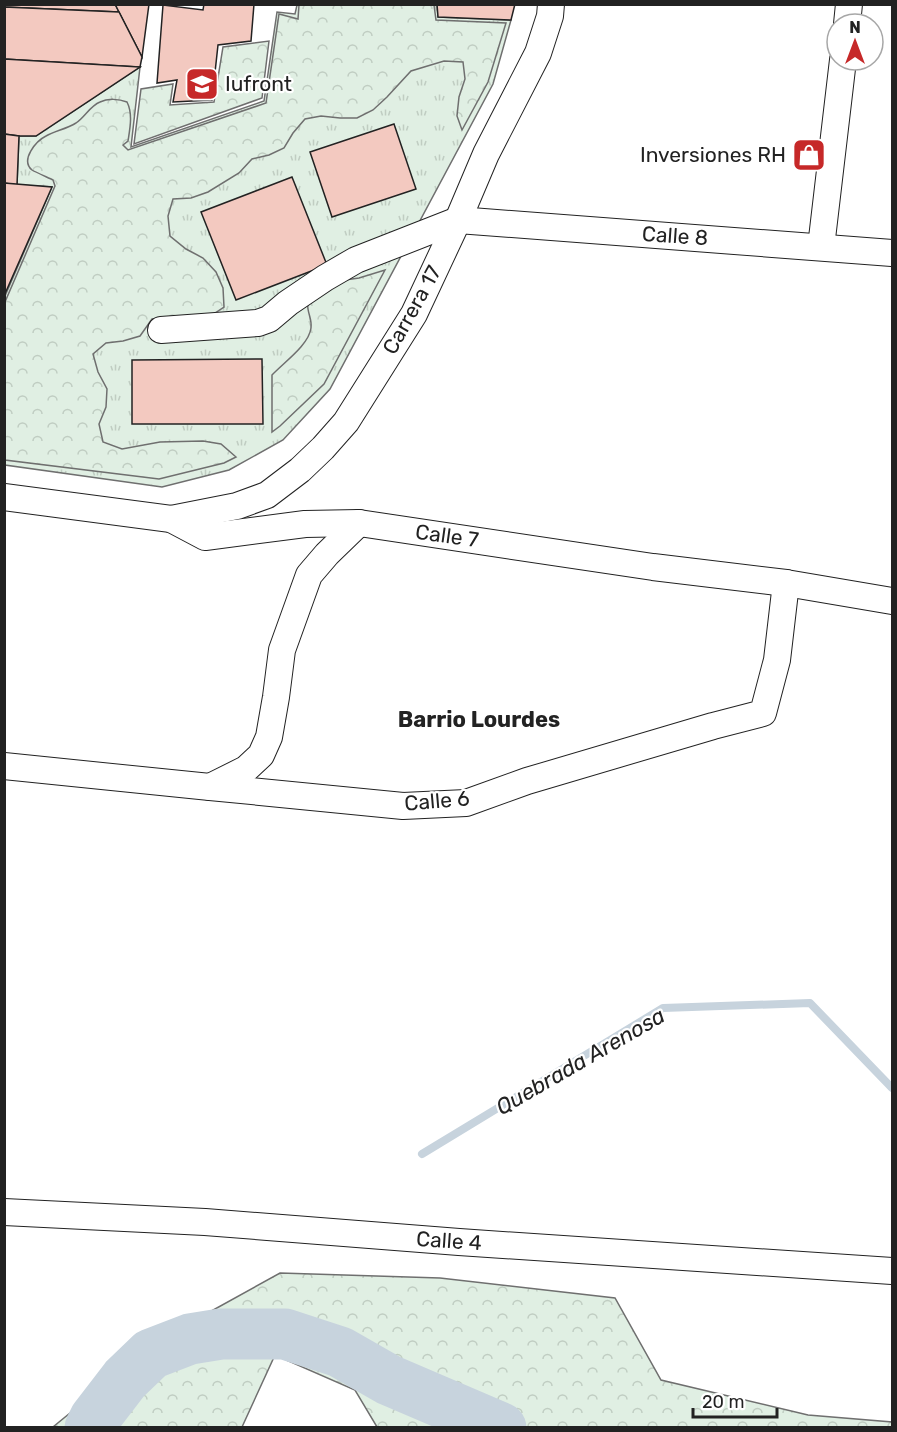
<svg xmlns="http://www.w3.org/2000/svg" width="897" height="1432" font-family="Rubik,sans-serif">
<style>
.grass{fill:url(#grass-tufts);stroke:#6f6f6f;stroke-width:1.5}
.forest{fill:url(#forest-crowns);stroke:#6f6f6f;stroke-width:1.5}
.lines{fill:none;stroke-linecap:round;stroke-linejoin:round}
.stream{stroke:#c7d3dd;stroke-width:8}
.river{stroke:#c7d3dd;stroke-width:51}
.building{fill:#f3c9c0;stroke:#222;stroke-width:1.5}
.minor-casing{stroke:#222;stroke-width:28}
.minor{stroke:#fff;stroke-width:26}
.labels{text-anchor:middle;stroke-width:4.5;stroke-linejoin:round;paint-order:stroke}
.poi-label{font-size:21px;fill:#222;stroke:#fff;text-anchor:start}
.street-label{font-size:21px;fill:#222;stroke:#fff}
.neighbourhood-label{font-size:22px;font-weight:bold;fill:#222;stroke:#fff}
.water-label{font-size:22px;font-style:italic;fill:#222;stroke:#fff}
</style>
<defs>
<pattern id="grass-tufts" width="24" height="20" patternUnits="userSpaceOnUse" patternTransform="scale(1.5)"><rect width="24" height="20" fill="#e0efe3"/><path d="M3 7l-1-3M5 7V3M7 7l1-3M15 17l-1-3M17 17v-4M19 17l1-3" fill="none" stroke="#c0cdc2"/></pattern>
<pattern id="forest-crowns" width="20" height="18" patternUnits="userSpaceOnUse" patternTransform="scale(1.5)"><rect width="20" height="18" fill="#e0efe3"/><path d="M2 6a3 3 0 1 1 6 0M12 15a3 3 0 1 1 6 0" fill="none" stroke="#c0cdc2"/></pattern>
</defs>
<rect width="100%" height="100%" fill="#fff"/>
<path class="grass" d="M297,5H437L438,17L511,20L493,84L330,389L283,440L229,470L162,487L5,465V296L52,187L17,185L19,136H36L140,67L131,147L264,101L277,12L295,14Z"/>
<g class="forest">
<path d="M299,5H434L436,20L506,23L488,82L462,130L457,116L459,97L465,79L463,62L444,61L411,71L387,97L373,110L357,118H340L321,116L305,119L293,133L284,148L269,155L252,159L239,173L208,192L191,198L173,199L168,216L170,236L186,249L203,258L216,272L223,288L224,307L209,317L152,319L140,336L123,341L106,343L93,354L98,372L107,389L106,407L99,424L103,442L122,449L160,442L203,441L221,444L236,457L224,463L159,479L5,460V302L55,186L53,180C49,178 35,172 32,170C20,160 36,141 46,136C55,131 66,129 76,123C85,117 90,106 100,102C108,98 119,99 127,102C133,114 130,128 128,141L123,145L128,150L266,103L279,14L298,19Z"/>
<path d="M269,41L262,98L134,144L141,89L173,84L170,105L214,102L223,47Z"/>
<path d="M385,270L324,384L280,426L272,432V375C283,363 309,345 311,328C312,320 309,316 308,309C307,304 309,299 310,295L345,280L359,278Z"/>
<path d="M280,1273L440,1278L615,1298L661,1380L808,1415L892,1422V1427H377L355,1390L275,1355L242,1427H53L92,1395L177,1330Z"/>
</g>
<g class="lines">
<path class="stream" d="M422,1154L663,1008L810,1003L892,1088"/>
<path class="river" d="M90,1428L95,1418L125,1379L151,1354L190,1339L221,1334H285L340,1352L389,1380L501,1428"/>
</g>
<g class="building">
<path d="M4,4H115L119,12L4,7Z"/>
<path d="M115,4H149L142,57L119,12Z"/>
<path d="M204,4H254L251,41L218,45L212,100L173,102L177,80L157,83L163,5L203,10Z"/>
<path d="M437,4H515L511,20L438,17Z"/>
<path d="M4,7L119,12L142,57L140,67L4,59Z"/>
<path d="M4,59L140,67L36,136H19L4,134Z"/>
<path d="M394,124L416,189L332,217L310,152Z"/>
<path d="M4,134L19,136L17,185L4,183Z"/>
<path d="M292,177L327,265L236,300L201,212Z"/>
<path d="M4,183L52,187L4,296Z"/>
<path d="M262,359L263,424H132V360Z"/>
</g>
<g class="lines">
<g class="minor-casing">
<g id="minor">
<path d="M847,24L849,4"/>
<path d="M821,247L843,60"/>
<path d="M161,330L258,323L269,319L288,303L325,278L356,260L458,220L892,253"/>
<path d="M4,497L171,519L205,537L305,524L359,523L653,567L786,583L892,601"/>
<path d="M171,519L237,506L267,495L300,470L323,448L346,422L414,314L458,220L486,154L538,53L550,16L551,4"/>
<path d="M4,766L210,787L403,806L466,803L527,781L713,726L763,713L777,660L786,583"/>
<path d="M210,787L246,769L261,755L269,737L276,697L282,650L309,575L327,554L359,523"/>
<path d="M4,1212L205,1222L459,1242L892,1271"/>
</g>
</g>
<use href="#minor" class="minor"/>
</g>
<defs>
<g id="university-square" transform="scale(1.725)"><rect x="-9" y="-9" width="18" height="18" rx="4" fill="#c62828" stroke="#fff"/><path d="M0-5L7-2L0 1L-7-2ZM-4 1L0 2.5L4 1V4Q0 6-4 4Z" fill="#fff"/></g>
<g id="shop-square" transform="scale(1.725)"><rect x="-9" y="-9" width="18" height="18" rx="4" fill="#c62828" stroke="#fff"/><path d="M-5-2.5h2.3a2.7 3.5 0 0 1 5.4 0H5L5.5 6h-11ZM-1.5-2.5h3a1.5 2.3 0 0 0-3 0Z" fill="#fff"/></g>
</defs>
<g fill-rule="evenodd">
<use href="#university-square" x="202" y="84"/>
<use href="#shop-square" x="809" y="155"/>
</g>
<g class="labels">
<g class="poi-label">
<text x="225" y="91">Iufront</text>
<text x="786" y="162" text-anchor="end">Inversiones RH</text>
</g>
<g class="street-label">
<text transform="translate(675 236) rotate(4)" y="7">Calle 8</text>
<text transform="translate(412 310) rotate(-61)" y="7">Carrera 17</text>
<text transform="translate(447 536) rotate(8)" y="7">Calle 7</text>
<text transform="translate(437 801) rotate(-5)" y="7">Calle 6</text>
<text transform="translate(449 1241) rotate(4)" y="7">Calle 4</text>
</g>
<g class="neighbourhood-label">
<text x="479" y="727">Barrio Lourdes</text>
</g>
<g class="water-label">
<text transform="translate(580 1061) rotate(-30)" y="8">Quebrada Arenosa</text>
</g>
</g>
<rect width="897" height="1432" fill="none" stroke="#222222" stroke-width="12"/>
<g transform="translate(855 42)"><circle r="28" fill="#ffffff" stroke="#a7a7a7" stroke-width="1.5"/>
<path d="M0-4.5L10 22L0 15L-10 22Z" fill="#c62828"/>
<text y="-9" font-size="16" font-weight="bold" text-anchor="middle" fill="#222222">N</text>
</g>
<path d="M693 1408v9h84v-9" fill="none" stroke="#222222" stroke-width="3"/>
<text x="702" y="1408" font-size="18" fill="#222222" stroke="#ffffff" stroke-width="4.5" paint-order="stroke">20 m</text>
</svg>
